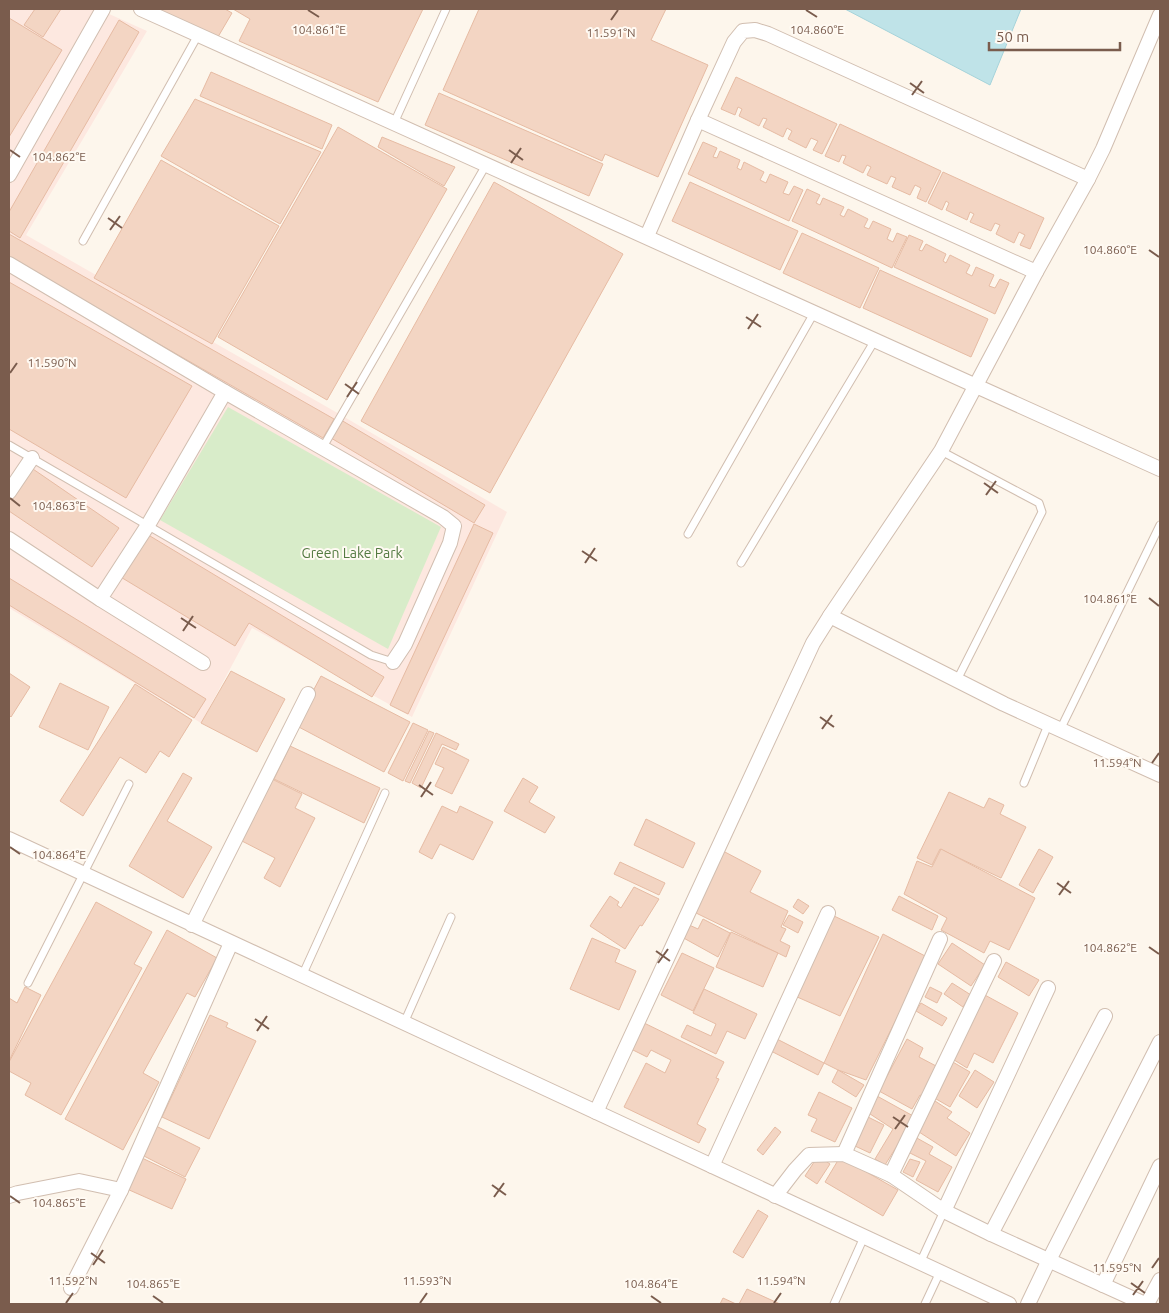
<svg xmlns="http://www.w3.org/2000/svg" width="1169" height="1313" font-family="Ubuntu,sans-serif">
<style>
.commercial{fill:#fde8e0}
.green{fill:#d8ecc9}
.water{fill:#bfe3e8;stroke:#a5d3da}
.building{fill:#f3d5c3;stroke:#e6bba3}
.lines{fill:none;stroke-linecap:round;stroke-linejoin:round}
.lane-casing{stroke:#d1beb0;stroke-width:9}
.street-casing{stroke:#d1beb0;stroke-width:16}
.lane{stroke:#fff;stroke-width:7}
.street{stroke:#fff;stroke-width:14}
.ticks{fill:none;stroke:#7a5c4d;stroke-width:2}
.labels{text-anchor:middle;stroke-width:4;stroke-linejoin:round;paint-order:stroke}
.park-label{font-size:14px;fill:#537a41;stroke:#fffaf3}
.ticks-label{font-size:12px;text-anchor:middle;fill:#7a5c4d;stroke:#fffaf3;stroke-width:4;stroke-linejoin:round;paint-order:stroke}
</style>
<rect width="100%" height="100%" fill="#fdf6ec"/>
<path class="commercial" d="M10,9H98L147,31L26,235L334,411L507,512L412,717L252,628L201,723L9,608Z"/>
<path class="green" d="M228,407L441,527L388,649L160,520Z"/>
<path class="water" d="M845,9H1021L990,85Z"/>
<g class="building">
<path d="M35,9H61L43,37L24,25Z"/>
<path d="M158,9H225L232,13L215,42Z"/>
<path d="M233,9H423L378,102L239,41L250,19Z"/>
<path d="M479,9H666L651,40L708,65L658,177L605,154L602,161L443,90Z"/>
<path d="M9,18L62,50L9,137Z"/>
<path d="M119,20L139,32L20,238L9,231V212Z"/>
<path d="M211,72L332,125L322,149L200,96Z"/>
<path d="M736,77L837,124L822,154L813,150L818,141L811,138L806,148L788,139L792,131L787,128L783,137L763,127L767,119L763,118L759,126L739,116L742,109L738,107L735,115L721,109Z"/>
<path d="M439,93L603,164L589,196L425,125Z"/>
<path d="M195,99L321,152L280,224L161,156Z"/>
<path d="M840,124L941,171L926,202L917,198L921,188L915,185L910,195L892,187L896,178L891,176L887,184L867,175L871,167L867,165L863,173L843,163L846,156L842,155L839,162L825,156Z"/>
<path d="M338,127L447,189L327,400L218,337Z"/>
<path d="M382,137L455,167L444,186L378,147Z"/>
<path d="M703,142L717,148L713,157L717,158L720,151L740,160L737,168L741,170L744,162L764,172L760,180L766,183L770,174L788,182L783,193L789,195L794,186L803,190L789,221L688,174Z"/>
<path d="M161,160L279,226L212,344L94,278Z"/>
<path d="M943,172L1044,218L1030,249L1020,245L1025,235L1019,232L1014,243L996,234L1000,225L995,223L991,231L970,222L974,214L970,212L967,220L946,210L949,203L946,201L942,210L928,203Z"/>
<path d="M494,182L623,254L490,493L361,421Z"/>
<path d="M690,182L798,231L780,270L672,221Z"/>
<path d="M807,189L820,195L816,203L820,205L823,198L844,207L840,215L844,217L848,209L868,219L864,227L869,229L873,221L891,229L887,239L893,242L897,233L907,237L892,268L792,221Z"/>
<path d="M802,233L879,268L860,308L783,273Z"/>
<path d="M9,234L334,419L323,438L9,258Z"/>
<path d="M909,235L923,241L919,250L922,251L926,244L946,254L943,261L946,263L950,255L970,265L966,273L972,276L976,267L994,275L989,286L995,288L1000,279L1009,283L995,314L894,267Z"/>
<path d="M880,270L988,319L971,357L863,308Z"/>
<path d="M9,282L192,386L126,498L9,429Z"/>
<path d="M341,420L485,505L474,523L331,438Z"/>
<path d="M30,467L119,528L92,567L9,511V498Z"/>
<path d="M474,524L493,533L408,714L390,705Z"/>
<path d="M145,533L384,677L372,697L249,623L235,646L119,576Z"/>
<path d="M9,578L206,699L194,718L9,605Z"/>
<path d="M231,671L285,699L257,752L201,723Z"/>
<path d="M9,673L30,687L11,717L9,715Z"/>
<path d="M321,676L410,722L384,772L295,725Z"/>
<path d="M60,683L109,707L88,750L39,727Z"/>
<path d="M135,684L192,720L169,757L160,751L146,773L120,757L83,816L60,801Z"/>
<path d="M413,723L428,730L403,781L388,773Z"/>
<path d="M429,731L434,733L410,783L405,781Z"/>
<path d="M436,733L459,744L456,750L442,744L421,788L412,783Z"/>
<path d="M290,746L380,788L364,823L274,779Z"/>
<path d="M443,747L469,760L452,794L435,786L444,768L435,764Z"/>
<path d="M183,773L192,778L167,821L212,847L183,898L129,866Z"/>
<path d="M523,778L538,787L529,802L555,817L545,833L504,811Z"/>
<path d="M272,779L302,794L295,808L315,818L280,887L264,878L275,858L240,840Z"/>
<path d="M949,792L984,808L989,798L1004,805L1000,814L1026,827L1001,878L940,849L932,865L917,858Z"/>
<path d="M442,806L457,813L460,806L493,822L473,860L440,844L432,859L419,852Z"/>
<path d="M646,819L695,843L683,868L634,845Z"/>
<path d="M941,849L1035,898L1009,950L990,941L984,953L941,930L947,918L904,894L917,861L932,867Z"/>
<path d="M1039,849L1053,857L1033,893L1019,885Z"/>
<path d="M723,851L761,871L750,892L788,911L781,927L786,929L780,941L790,946L786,957L694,912Z"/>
<path d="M620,862L665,883L659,895L614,874Z"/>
<path d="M634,887L659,899L642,926L640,925L625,949L590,926L610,896L619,902L617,905L621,908Z"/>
<path d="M899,896L938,916L932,930L892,910Z"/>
<path d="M798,899L809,906L803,914L793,907Z"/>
<path d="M96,902L152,932L134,964L142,968L61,1115L25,1095L31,1083L9,1071V1062Z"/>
<path d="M789,915L803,922L798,933L783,925Z"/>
<path d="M834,916L879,937L840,1016L795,996Z"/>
<path d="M703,919L730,933L718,957L680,936L687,924L698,929Z"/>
<path d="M167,930L217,958L195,997L187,993L143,1073L159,1082L123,1150L65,1119Z"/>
<path d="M731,932L778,953L763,987L716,967Z"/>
<path d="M883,934L927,957L866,1080L838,1070L824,1063Z"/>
<path d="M592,938L620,950L615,962L636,971L619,1010L570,989Z"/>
<path d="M952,943L985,965L971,986L938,964Z"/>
<path d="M682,953L714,968L693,1011L661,995Z"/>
<path d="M1006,962L1039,980L1029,996L998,977Z"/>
<path d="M952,983L971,995L963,1007L944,994Z"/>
<path d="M25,987L41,995L9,1061V998L17,1003Z"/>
<path d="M930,987L942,993L937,1003L925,997Z"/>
<path d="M704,989L757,1014L745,1039L727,1031L716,1054L681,1037L687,1025L711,1036L716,1024L693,1013Z"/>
<path d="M983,994L1018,1013L993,1063L974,1053L967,1068L951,1058Z"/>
<path d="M921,1003L947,1018L942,1026L916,1011Z"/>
<path d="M210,1015L228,1023L226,1027L256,1041L209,1139L162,1117Z"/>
<path d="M640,1021L724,1062L716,1078L719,1079L697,1124L706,1129L699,1143L624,1107L646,1063L665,1073L671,1060L651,1050L647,1057L627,1047Z"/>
<path d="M773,1037L824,1063L818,1075L767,1049Z"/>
<path d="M907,1039L923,1048L919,1057L938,1067L923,1097L920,1095L912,1109L879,1091Z"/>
<path d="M951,1061L970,1072L950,1107L931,1096Z"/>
<path d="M838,1070L864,1085L856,1097L832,1082Z"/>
<path d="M975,1070L994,1082L977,1108L959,1096Z"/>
<path d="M819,1092L852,1108L835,1142L811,1131L817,1119L808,1115Z"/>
<path d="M877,1096L915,1117L885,1165L875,1159L893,1129L867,1112Z"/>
<path d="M935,1101L952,1112L947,1118L970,1133L956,1156L916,1130Z"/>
<path d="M868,1117L884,1125L870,1153L855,1146Z"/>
<path d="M156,1126L200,1148L185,1177L142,1155Z"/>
<path d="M775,1127L781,1132L763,1155L757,1150Z"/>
<path d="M915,1137L933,1147L929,1154L952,1167L938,1192L916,1180L926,1161L908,1152Z"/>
<path d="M818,1156L830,1164L817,1184L805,1176Z"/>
<path d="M840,1157L898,1190L883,1216L825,1182Z"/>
<path d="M142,1158L186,1179L172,1209L127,1189Z"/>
<path d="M910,1159L920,1162L913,1177L903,1172Z"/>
<path d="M758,1210L768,1216L743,1258L733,1252Z"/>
<path d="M747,1289L780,1304H739Z"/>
<path d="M723,1298L736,1304H720Z"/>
</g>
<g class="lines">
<g class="lane-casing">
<g id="lane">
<path d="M394,123L446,9"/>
<path d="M83,241L198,35"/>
<path d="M9,445L371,655L393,662"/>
<path d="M323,447L486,165"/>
<path d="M941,451L1039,503L1042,512L957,680"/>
<path d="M688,534L814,313"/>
<path d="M741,563L875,340"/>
<path d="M1060,730L1160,525"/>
<path d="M1024,783L1048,725"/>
<path d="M302,976L385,793"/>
<path d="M28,983L129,784"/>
<path d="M404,1023L451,917"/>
<path d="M920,1263L944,1211"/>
<path d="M834,1304L864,1237"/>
<path d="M925,1304L940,1272"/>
</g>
</g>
<g class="street-casing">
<g id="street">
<path d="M141,9L1160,469"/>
<path d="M698,120L1036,272"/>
<path d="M9,175L103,9"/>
<path d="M647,236L698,120L734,42L743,31L755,30L768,34L1088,179"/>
<path d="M9,264L225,392L443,517L454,526L450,543L405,644L393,662"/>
<path d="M9,492L32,458"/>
<path d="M9,539L100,599"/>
<path d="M830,616L1004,704L1160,775"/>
<path d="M203,663L100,599L148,525L225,392"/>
<path d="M9,839L1009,1304"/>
<path d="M192,925L308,694"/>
<path d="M596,1112L813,643L830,616L941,451L1036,272L1088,179L1103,149L1160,15"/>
<path d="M844,1154L940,939"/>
<path d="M712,1166L828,913"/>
<path d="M891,1175L994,961"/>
<path d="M9,1196L18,1193L79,1181L121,1190"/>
<path d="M775,1196L795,1170L809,1155L844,1154L891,1175L944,1211L991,1234L1145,1304"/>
<path d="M944,1211L1048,988"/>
<path d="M991,1234L1105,1016"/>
<path d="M1103,1285L1160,1166"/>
<path d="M71,1288L121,1190L231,943"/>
<path d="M1028,1304L1049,1260L1160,1042"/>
<path d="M1147,1304L1160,1280"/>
</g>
</g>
<use href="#lane" class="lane"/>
<use href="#street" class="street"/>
</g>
<path class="ticks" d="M308,10L319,17M806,10L817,17M611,20L618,10M910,83L924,93M912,95L922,81M10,150L20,157M509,150L523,160M511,163L521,148M108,218L122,228M110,230L120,216M1149,250L1159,257M746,317L761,327M748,329L758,314M10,373L17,363M345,384L359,394M347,397L357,382M984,483L998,493M986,495L996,481M10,498L20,506M582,551L597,561M585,563L595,548M1149,598L1159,606M181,618L196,628M183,631L193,616M820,717L834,727M822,729L832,715M1152,763L1159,753M419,785L433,795M421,797L431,782M10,847L20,854M1057,883L1071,893M1059,895L1069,881M1149,947L1159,954M656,951L670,961M658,963L668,949M255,1019L269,1029M257,1031L267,1016M893,1117L908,1127M895,1129L905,1115M492,1185L506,1195M10,1196L20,1203M494,1197L504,1183M91,1253L105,1263M93,1265L103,1250M1152,1268L1159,1258M1131,1283L1145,1293M1133,1295L1143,1281M153,1296L163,1303M651,1296L661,1303M66,1303L73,1293M420,1303L427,1293M774,1303L781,1293"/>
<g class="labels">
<g class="park-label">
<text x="352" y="558">Green Lake Park</text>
</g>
</g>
<g class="ticks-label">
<text x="319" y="34">104.861°E</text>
<text x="817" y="34">104.860°E</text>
<text x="611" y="37">11.591°N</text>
<text x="59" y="161">104.862°E</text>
<text x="1110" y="254">104.860°E</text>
<text x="52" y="367">11.590°N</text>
<text x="59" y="510">104.863°E</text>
<text x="1110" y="603">104.861°E</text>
<text x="1117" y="767">11.594°N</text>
<text x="59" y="859">104.864°E</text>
<text x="1110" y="952">104.862°E</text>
<text x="59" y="1207">104.865°E</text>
<text x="1117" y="1272">11.595°N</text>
<text x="73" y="1285">11.592°N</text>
<text x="427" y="1285">11.593°N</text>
<text x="781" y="1285">11.594°N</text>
<text x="153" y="1288">104.865°E</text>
<text x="651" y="1288">104.864°E</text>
</g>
<rect width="1169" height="1313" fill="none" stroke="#7a5c4d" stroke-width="20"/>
<path d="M989 42v8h131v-8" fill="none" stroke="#7a5c4d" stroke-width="2.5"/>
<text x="996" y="42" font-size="15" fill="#7a5c4d" stroke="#fffaf3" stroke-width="4" paint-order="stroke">50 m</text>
</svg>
